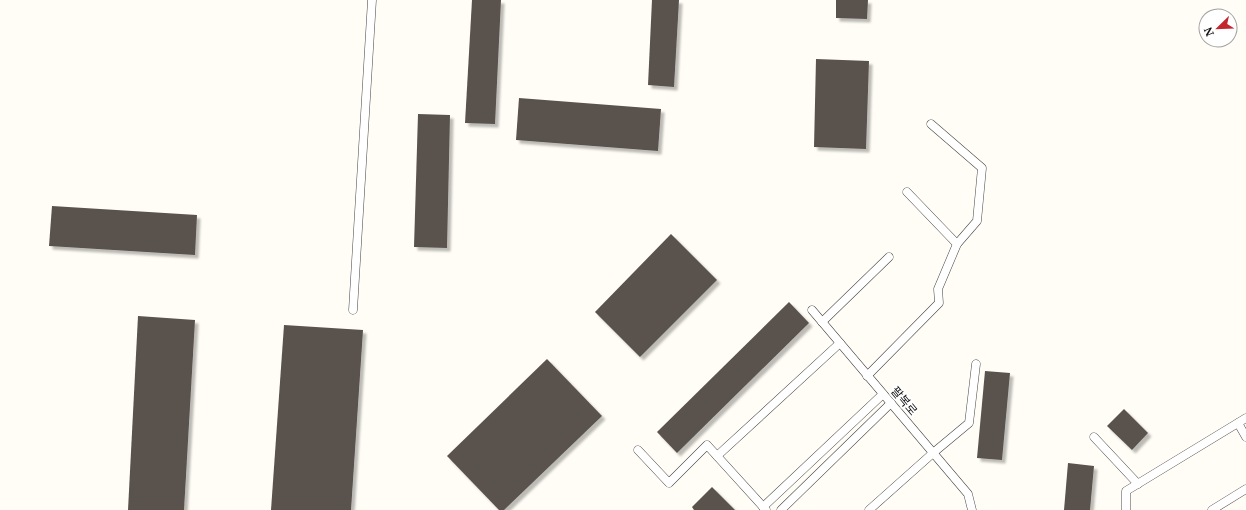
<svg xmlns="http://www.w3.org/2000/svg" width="1246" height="510" font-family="'Noto Serif','Noto Sans KR',serif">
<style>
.building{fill:#5a524d;filter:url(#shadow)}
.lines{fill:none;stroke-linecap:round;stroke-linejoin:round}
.service-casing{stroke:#444;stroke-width:9}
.service{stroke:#fff;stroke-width:8}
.labels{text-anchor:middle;stroke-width:4;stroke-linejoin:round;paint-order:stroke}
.street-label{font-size:12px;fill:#111;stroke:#fff}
</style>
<defs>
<filter id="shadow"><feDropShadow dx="3.5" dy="3.5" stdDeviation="1" flood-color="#0004"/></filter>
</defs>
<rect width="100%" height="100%" fill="#fffdf5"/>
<g class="building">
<path d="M472,0H501L495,124L465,123Z"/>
<path d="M652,0H679L674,87L648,85Z"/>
<path d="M836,0H868L867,19L836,18Z"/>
<path d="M816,59L869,61L866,149L814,147Z"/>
<path d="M519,98L661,109L658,151L516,140Z"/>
<path d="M418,114L450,115L447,248L414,247Z"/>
<path d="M52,206L197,215L195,255L49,246Z"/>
<path d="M671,234L717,280L640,357L595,312Z"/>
<path d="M789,302L809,323L677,453L657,432Z"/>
<path d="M138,316L195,320L184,510H128Z"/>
<path d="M284,325L363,330L351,510H271Z"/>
<path d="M547,359L602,416L504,510H499L447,456Z"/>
<path d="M985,371L1010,373L1002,460L977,458Z"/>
<path d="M1124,409L1148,433L1132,450L1107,426Z"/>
<path d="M1068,463L1094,466L1090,510H1064Z"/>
<path d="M712,487L735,510H694L692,507Z"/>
</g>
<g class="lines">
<g class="service-casing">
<g id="service">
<path d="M907,192L957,244"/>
<path d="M353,310L372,0"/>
<path d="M812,310L968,494L972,510"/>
<path d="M822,322L889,257"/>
<path d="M867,376L939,303L938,289L957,244L977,221L982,168L931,124"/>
<path d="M1238,423L1246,437"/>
<path d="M1094,437L1138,484"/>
<path d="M638,450L669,483L707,445L766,510"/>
<path d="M717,456L840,343"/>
<path d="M763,507L883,394"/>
<path d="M781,510L891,403"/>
<path d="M869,510L933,453L969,423L976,364"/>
<path d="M1126,510V491L1246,418"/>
<path d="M1212,510L1246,489"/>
</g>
</g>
<use href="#service" class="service"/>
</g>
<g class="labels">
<g class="street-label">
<text transform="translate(904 401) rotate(50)" y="4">팔복로</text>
</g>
</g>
<g transform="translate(1218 28) rotate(247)"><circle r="19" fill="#ffffff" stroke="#a0a0a0"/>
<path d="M0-3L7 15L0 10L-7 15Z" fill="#c4262e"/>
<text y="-6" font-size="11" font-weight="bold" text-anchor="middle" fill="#111111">N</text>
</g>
</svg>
